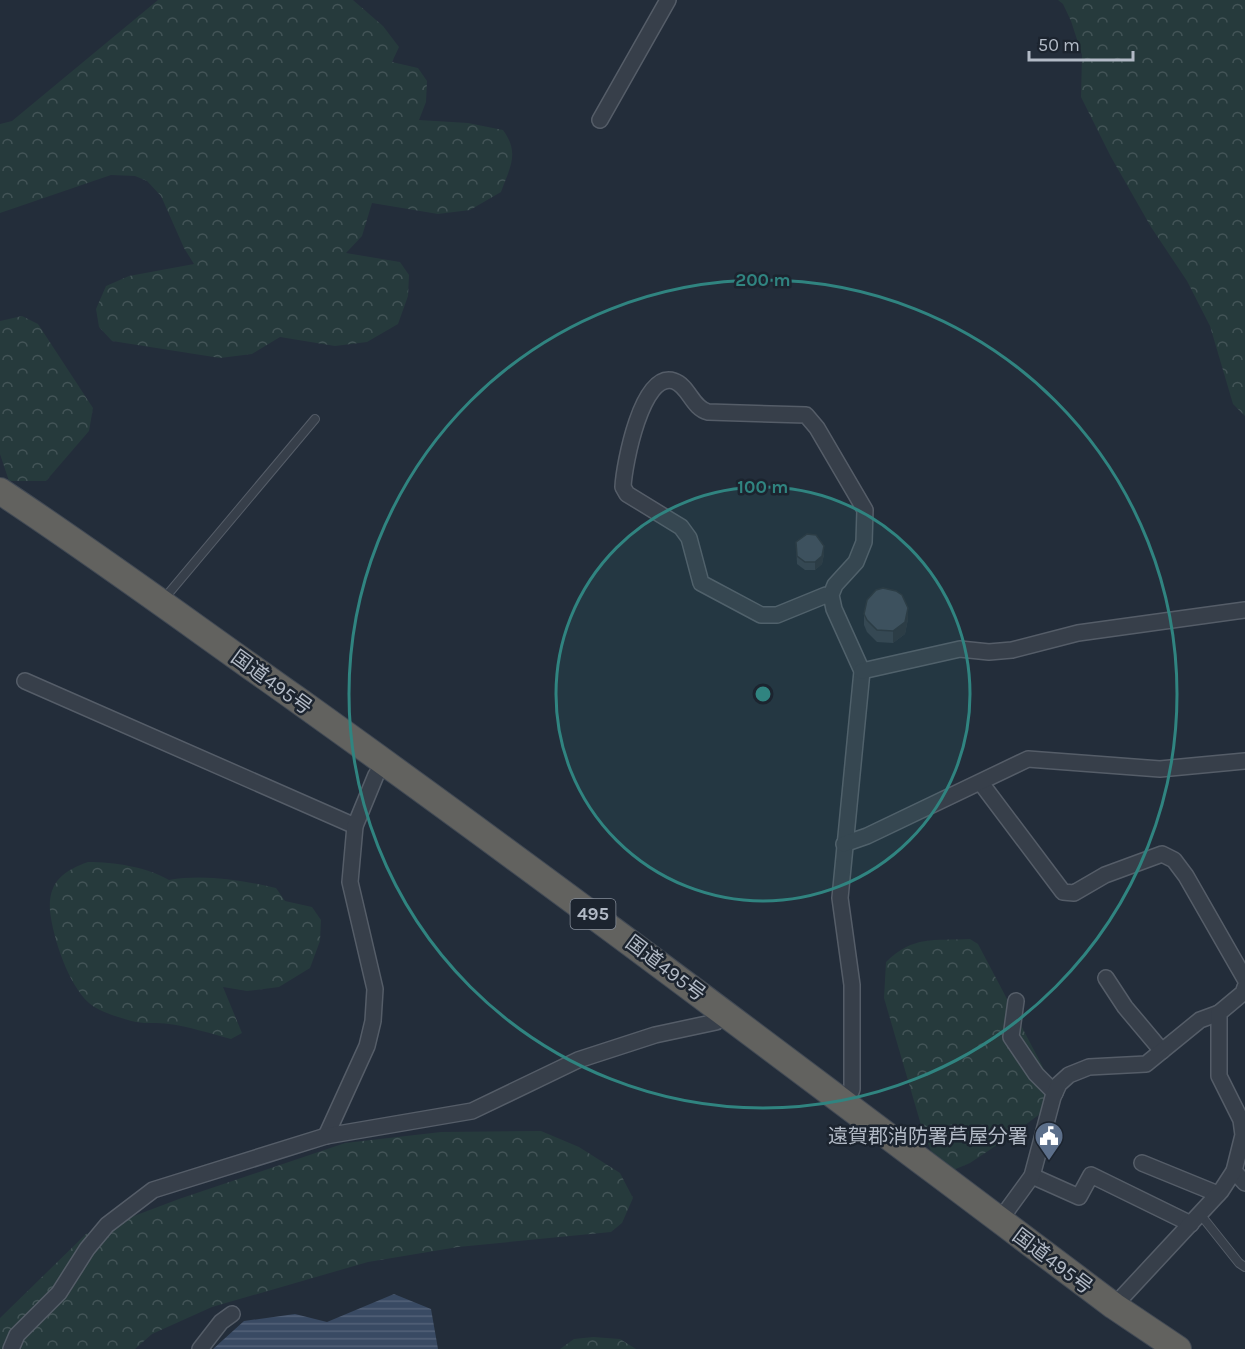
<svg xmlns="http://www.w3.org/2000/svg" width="1245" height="1349" font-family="Karla,'Noto Sans JP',sans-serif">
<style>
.forest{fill:url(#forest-crowns)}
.water{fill:url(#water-rules)}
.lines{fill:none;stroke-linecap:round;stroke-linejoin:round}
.service-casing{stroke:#555d68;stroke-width:10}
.minor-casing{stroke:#555d68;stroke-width:18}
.trunk-casing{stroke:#424a55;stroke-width:28}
.service{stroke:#373f4a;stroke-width:8}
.minor{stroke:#373f4a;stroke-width:15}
.trunk{stroke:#62625f;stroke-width:26}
.wall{fill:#36404d}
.shaded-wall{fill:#2c343e}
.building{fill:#3f4b59;stroke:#2c343e;stroke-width:1.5}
.ring{fill:none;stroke:#308480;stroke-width:3}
.labels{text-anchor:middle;stroke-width:5;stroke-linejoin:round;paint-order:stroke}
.shield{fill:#1c242f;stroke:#858d99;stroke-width:1.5}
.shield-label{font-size:18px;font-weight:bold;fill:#b2bac6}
.street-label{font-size:20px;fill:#b2bac6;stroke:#1c242f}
.poi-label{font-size:20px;fill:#b2bac6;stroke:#1c242f;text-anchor:end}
.centre{fill:#308480;stroke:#1c242f;stroke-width:3}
.ring-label{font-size:18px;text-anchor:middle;font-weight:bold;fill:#308480;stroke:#1c242f;stroke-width:5;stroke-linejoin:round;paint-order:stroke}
</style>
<defs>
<pattern id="forest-crowns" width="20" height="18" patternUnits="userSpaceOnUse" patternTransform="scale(1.5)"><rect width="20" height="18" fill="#263a3c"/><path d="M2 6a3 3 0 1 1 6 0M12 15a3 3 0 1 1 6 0" fill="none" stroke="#435457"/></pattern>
<pattern id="water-rules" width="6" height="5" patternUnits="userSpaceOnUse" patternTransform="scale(1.5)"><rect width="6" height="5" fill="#394a63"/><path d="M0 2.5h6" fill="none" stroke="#536278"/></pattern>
</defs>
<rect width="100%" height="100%" fill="#232d3a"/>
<g class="forest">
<path d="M158,0H353L383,26L399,47L392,62L418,68L427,81L426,102L419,120L468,123L503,130C520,153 510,167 501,192L470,210L438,214L372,203L362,236L346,253L400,262L409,275L408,296L398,324L367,342L335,346L280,337L252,354L220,358L112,341L99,327L96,309L106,286L129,276L194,264L184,248L161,196L147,181L135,176L111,175L0,213V124L12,121Z"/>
<path d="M1058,0H1245V416L1233,404L1210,326L1187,281L1151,227L1111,157L1081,97L1082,55L1071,21L1063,4Z"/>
<path d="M22,316L38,324L93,408L89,431L46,481H9L0,454V321Z"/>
<path d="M88,862C114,862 147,867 169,880C204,874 241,880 276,888L285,901L312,907L321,920L320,941L310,968L279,987L247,991L223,987L242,1033L231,1039C212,1034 187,1026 169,1024C158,1022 147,1024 136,1022C123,1019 99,1012 89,1003C68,984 53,938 50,911C48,882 63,871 88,862Z"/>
<path d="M970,939L978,944L1054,1088L1040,1114L1009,1137L970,1163L951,1171L938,1169L921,1125L884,998L886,962C914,935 933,941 970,939Z"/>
<path d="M541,1131L579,1147L620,1173L633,1198L622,1223L611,1232L458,1247L368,1262L212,1307L152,1334L135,1349H0V1318L86,1234L179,1199L345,1143L441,1132Z"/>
<path d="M593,1337L620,1339L636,1349H560L574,1339Z"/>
</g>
<path class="water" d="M394,1294L431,1309L438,1349H213L244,1321L295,1314L327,1322Z"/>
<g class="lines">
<g class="service-casing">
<g id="service">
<path d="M163,600L315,419"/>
<path d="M1200,1214L1239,1263L1245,1267"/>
</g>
</g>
<g class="minor-casing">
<g id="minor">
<path d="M600,120L668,0"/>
<path d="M831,595H826L777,615H761L701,583L689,538L681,527L627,494L623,487C624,465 642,370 674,381C689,386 692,408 708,412L806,415L817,428L865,510L864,542L856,562L835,585L831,595L834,609L862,671L840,898L852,985V1089L846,1105"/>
<path d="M862,671L960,649L989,652L1012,650L1078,633L1245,610"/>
<path d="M25,681L355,826"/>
<path d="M981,783L1063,892L1074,893L1105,875L1162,854L1174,860L1186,876L1245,979"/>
<path d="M844,844L867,836L1028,759L1160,769L1245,761"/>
<path d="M1106,978L1125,1007L1162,1051"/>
<path d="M1016,1001L1011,1037L1036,1074L1055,1093"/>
<path d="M326,1136L367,1046L373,1021L375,989L350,882L355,826L376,775"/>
<path d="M1142,1163L1218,1194"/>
<path d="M1234,1171L1245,1183"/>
<path d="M1032,1176L1079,1197L1091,1175L1191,1224"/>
<path d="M1000,1220L1032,1176L1053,1097L1059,1084L1069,1075L1089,1067L1146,1064L1200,1020L1219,1013"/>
<path d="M1114,1306L1221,1191L1234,1171L1243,1135L1241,1120L1219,1076V1013L1243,993L1245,987"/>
<path d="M11,1349L17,1335L59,1293L87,1249L107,1225L153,1190L326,1136L472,1111L578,1060L655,1035L716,1022"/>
<path d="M200,1349L221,1322L232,1314"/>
</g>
</g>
<g class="trunk-casing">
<path id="trunk" d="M0,491C100,557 197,629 295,698C572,896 842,1102 1114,1306L1178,1349"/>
</g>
<use href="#service" class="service"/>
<use href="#minor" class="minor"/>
<use href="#trunk" class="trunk"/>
</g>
<g class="wall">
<path d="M796,542L824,554L822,564L815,570H805L797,564Z"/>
<path d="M864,614L908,619L905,634L893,643L877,642L867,632L864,625Z"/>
</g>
<g class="shaded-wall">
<path d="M824,546V554L822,564L815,570V562Z"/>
<path d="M908,608V619L905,634L893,643V631Z"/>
</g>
<g class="building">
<path d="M807,534L816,535L824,546L822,556L815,562H805L797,556L796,542Z"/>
<path d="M883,588L896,591L902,595L908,608L905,622L893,631L877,630L867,620L864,614L867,600L876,590Z"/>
</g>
<circle cx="763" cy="694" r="207" fill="#308480" fill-opacity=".12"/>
<g class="ring">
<circle cx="763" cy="694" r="207"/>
<circle cx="763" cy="694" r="414"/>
</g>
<defs>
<g id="civic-pin" transform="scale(1.5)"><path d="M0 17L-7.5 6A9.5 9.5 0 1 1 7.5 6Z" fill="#5c6f8a" stroke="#1c242f"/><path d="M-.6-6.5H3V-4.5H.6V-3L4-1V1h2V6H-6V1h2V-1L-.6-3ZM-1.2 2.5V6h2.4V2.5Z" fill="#fff"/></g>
</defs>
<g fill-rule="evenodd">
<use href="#civic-pin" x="1049" y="1136"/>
</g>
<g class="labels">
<rect class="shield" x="570.5" y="899" width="45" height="30" rx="4.5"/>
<g class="shield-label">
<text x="593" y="920">495</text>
</g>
<g class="street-label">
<text transform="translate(272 682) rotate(36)" y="7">国道495号</text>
<text transform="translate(666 968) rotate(37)" y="7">国道495号</text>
<text transform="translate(1053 1261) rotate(37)" y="7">国道495号</text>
</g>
<g class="poi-label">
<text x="1028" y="1143">遠賀郡消防署芦屋分署</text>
</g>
</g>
<circle cx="763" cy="694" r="9" class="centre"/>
<g class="ring-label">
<text x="763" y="286">200 m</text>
<text x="763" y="493">100 m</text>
</g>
<path d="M1029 51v9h104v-9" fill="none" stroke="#b2bac6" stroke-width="3"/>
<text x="1038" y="51" font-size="18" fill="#b2bac6" stroke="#1c242f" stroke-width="4.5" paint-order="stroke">50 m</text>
</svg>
